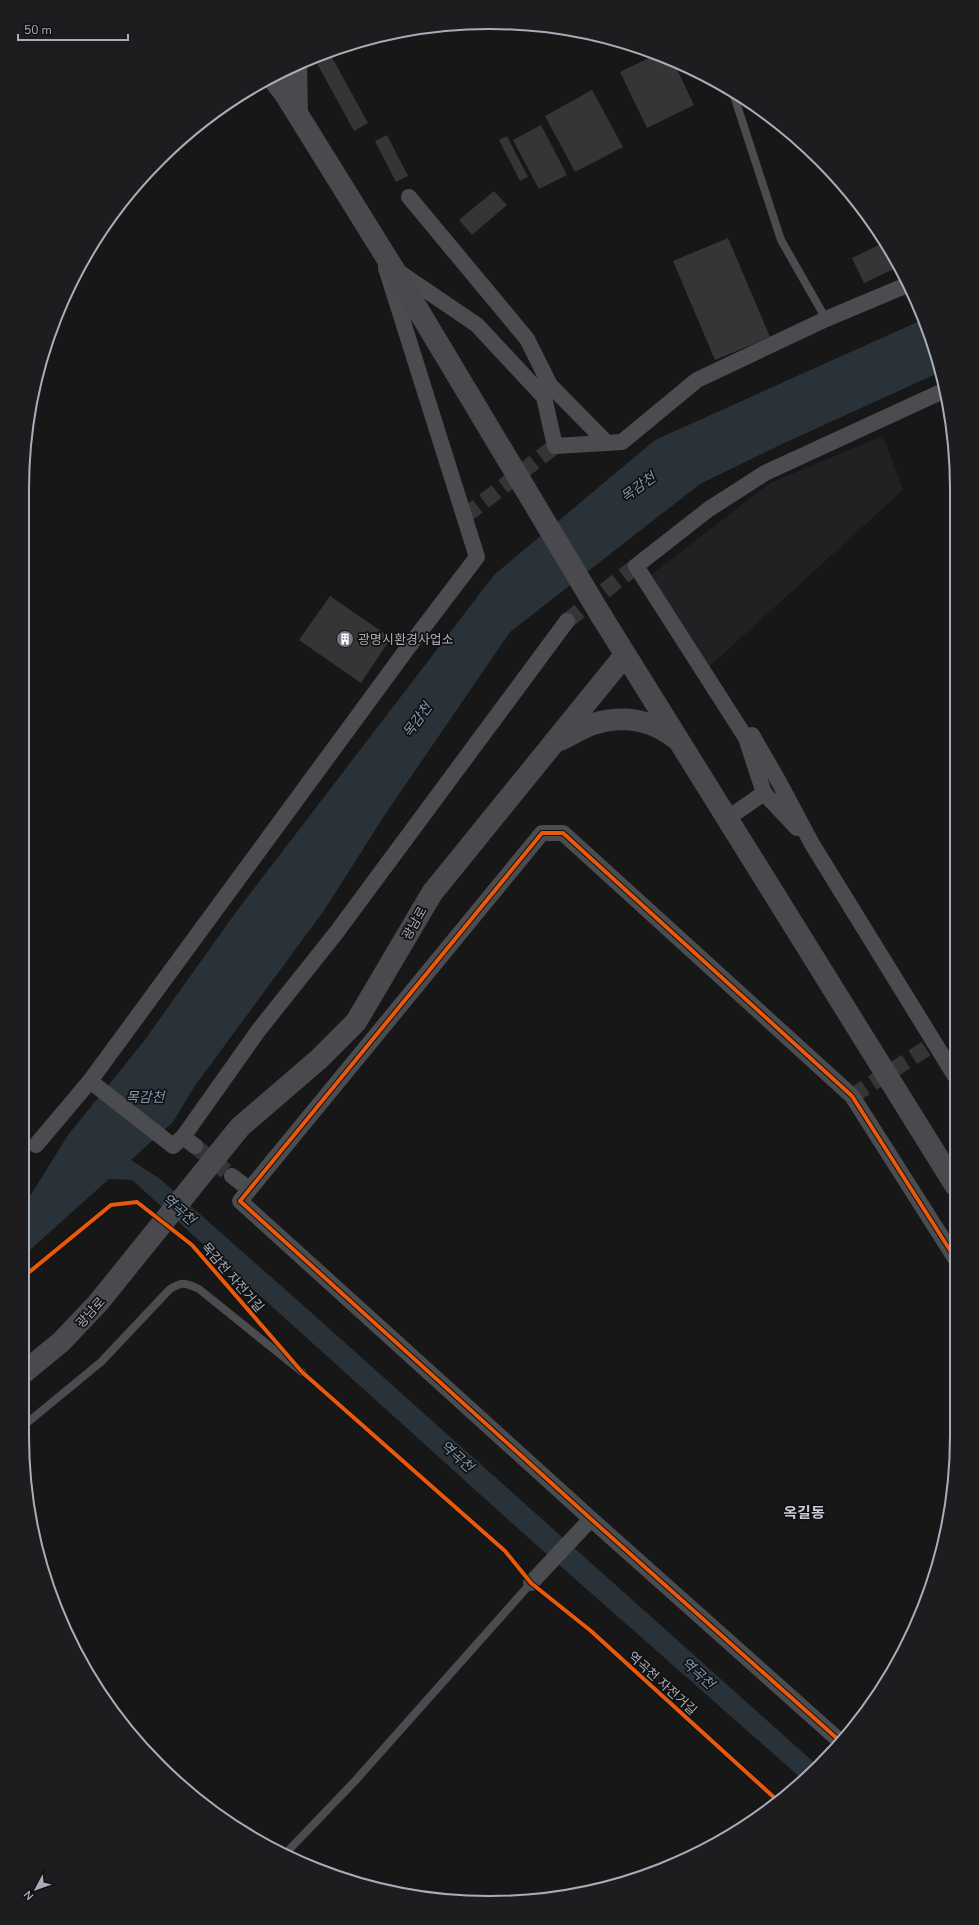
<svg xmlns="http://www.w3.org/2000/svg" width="979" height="1925" font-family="'Nunito Sans','Noto Sans KR',sans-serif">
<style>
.built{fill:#212123}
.water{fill:#2a3239}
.building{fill:#353536}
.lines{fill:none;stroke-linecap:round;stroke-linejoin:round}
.street-tunnel{stroke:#343537;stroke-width:16;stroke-dasharray:16 8;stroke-linecap:butt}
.lane{stroke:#4b4c50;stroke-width:8}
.street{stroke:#4b4c50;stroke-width:16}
.secondary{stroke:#4a4a4e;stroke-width:22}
.secondary-bridge{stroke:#4a4a4e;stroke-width:22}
.cycleway-casing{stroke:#111113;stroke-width:6}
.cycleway{stroke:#e8590c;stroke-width:4}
.labels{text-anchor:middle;stroke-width:3.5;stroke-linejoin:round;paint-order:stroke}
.poi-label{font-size:13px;fill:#a8adb8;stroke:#111113;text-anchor:start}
.street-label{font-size:13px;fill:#a8adb8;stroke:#111113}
.water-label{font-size:14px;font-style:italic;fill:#7f9bb3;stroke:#111113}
.quarter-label{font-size:15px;font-weight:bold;fill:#c9ccd4;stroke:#111113}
.rim{fill:none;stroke:#a8adb8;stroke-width:2}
</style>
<rect width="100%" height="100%" fill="#171717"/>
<path class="built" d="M883,436L903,490L710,666L651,575L770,483Z"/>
<path class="water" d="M924,319L938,373L780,445L700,484L510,632L384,816L325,909L194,1087L173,1122L131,1160L160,1179L305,1307L819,1767L803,1780L523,1533L132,1180L109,1179L22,1257V1209L68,1135L144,1041L236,912L494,575L655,440Z"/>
<g class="building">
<path d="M329,52L368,123L354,131L314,58Z"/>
<path d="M655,55L673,61L694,105L647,128L620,72Z"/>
<path d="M592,90L623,147L575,172L545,116Z"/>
<path d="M541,125L567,175L539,189L513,140Z"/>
<path d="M387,135L408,176L396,182L375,141Z"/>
<path d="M507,136L528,177L520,181L499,140Z"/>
<path d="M494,191L507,205L472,235L459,220Z"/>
<path d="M728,238L770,337L715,360L673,261Z"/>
<path d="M885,242L898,267L864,283L852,258Z"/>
<path d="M330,596L391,638L361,683L299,640Z"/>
</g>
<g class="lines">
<g class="street-tunnel">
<path d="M465,516L555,446"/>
<path d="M567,621L636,566"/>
<path d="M852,1096L935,1043"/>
<path d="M195,1146L232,1176"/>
</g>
<g class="lane">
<path d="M734,96L781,240L826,319"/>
<path d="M22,1427L101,1362L169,1290C182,1281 185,1283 199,1289L302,1372"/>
<path d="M285,1854L355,1781L531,1583"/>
</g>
<g class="street">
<path d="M409,197L527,339L550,385"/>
<path d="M396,270L477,325L544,397L555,446L622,442L697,380L826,319L907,285"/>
<path d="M540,384L550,385L607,443"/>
<path d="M752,735L779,782L812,844L955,1076"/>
<path d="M764,793L797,828"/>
<path d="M728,818L764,793L746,738L636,566L709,509L765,473L943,391"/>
<path d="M90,1081L173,1146L183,1137L195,1146"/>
<path d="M183,1137L258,1031L336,933L567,621"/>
<path d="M36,1145L90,1081L407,649L477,557L386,268"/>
<path d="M232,1176L249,1189"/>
<path d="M531,1583L591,1519"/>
<path d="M841,1742L591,1519L240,1201L542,833H563L852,1096L955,1258"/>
</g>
<g class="secondary">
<path d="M296,66L297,113"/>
<path d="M272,77L285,94L393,268"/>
<path d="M602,617L955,1185"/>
<path d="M560,740C571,735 582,728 593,724C622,715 651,719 675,738"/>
<path d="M22,1374L61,1342L98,1303L240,1127L319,1059L356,1022L432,893L625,655"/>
</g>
<path class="secondary-bridge" d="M393,268L602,617"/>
<g class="cycleway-casing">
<g id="cycleway">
<path d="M22,1278L111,1205L137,1202L192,1245L302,1372L505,1551L531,1583L591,1631L778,1801"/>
<path d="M841,1742L591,1519L240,1201L542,833H563L852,1096L955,1258"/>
</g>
</g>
<use href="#cycleway" class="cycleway"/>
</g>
<defs>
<g id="building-disc" transform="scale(0.9)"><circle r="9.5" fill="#757880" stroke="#111113"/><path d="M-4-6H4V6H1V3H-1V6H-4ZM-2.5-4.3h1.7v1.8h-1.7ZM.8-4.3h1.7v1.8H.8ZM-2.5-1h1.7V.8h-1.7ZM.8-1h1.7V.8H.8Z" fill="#fff"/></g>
</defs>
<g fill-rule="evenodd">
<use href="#building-disc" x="345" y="639"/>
</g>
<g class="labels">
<g class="poi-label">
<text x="358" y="644">광명시환경사업소</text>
</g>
<g class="street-label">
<text transform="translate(414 923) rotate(-60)" y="5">광남로</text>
<text transform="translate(233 1277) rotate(49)" y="5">목감천 자전거길</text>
<text transform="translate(90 1312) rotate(-48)" y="5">광남로</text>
<text transform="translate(663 1683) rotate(42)" y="5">역곡천 자전거길</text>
</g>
<g class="water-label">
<text transform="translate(638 487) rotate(-36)" y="5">목감천</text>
<text transform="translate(417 720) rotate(-54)" y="5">목감천</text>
<text x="145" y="1102">목감천</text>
<text transform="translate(179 1209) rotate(41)" y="5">역곡천</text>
<text transform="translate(457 1456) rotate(42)" y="5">역곡천</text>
<text transform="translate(698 1673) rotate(42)" y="5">역곡천</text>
</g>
<g class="quarter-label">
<text x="804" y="1518">옥길동</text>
</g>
</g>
<path d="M0 0H979V1925H0ZM489 29H490A460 460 0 0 1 950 489V1436A460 460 0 0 1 490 1896H489A460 460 0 0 1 29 1436V489A460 460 0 0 1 489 29Z" fill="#1d1d20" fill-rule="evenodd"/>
<path class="rim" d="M489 29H490A460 460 0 0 1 950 489V1436A460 460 0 0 1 490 1896H489A460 460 0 0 1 29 1436V489A460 460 0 0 1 489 29Z"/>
<g transform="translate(36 1889) rotate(229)" stroke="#111113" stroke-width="3" paint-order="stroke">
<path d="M0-3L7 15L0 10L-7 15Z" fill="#a8adb8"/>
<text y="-6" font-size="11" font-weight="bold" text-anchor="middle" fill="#a8adb8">N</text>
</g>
<path d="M18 34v6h110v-6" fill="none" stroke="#a8adb8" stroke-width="2"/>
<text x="24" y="34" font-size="12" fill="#a8adb8" stroke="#111113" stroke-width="3" paint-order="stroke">50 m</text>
</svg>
